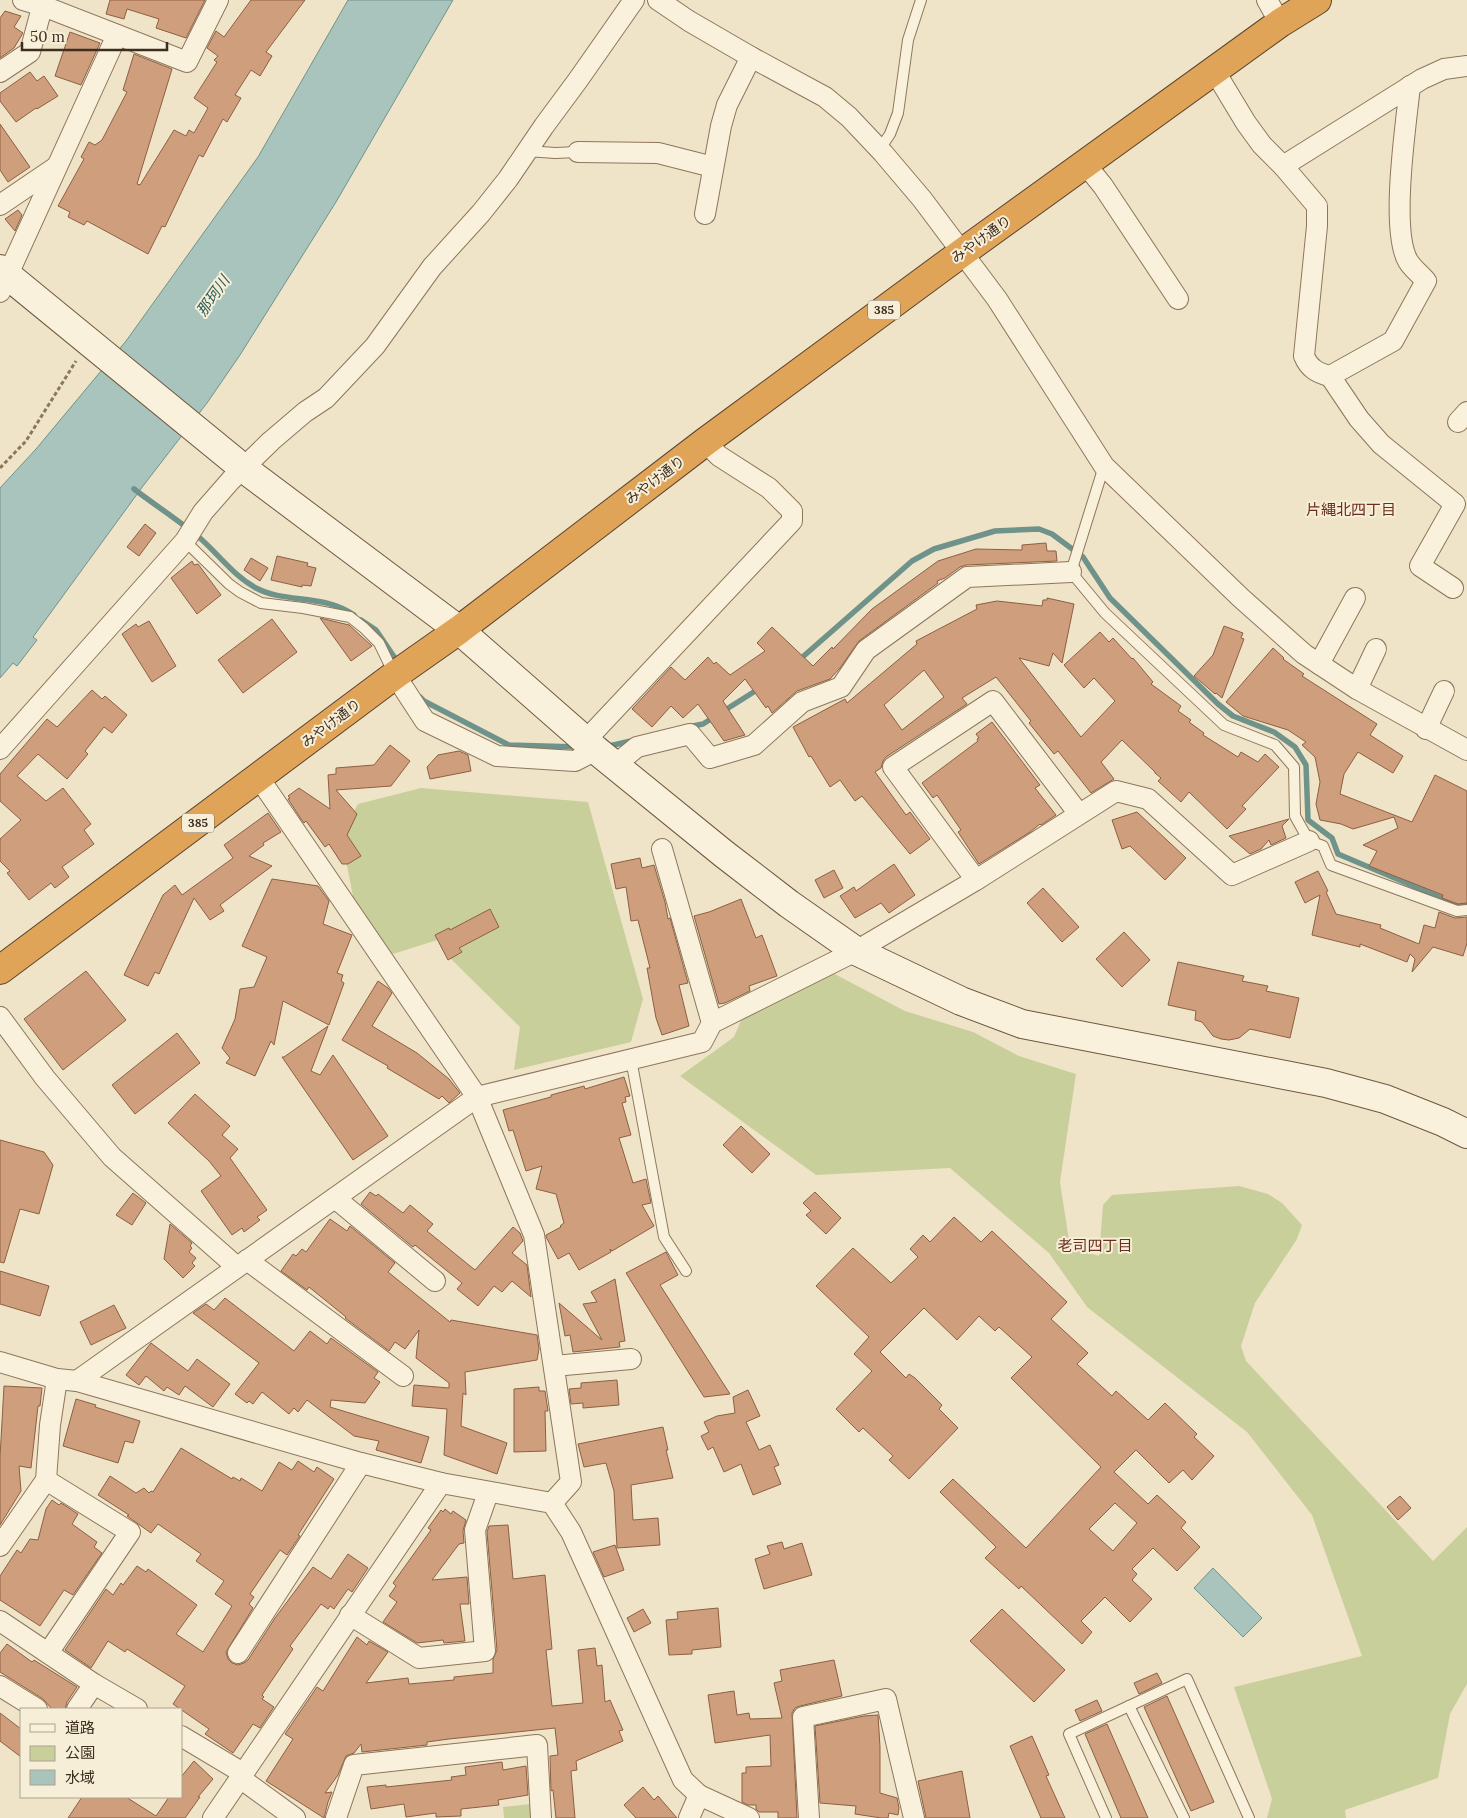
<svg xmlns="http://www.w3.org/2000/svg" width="1467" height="1818" font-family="Lora,'Noto Sans JP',serif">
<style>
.green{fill:#c9cf9b}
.water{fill:#a9c4bc;stroke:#6f938a}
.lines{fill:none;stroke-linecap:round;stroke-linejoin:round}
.stream{stroke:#6f938a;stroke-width:5.5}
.building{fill:#cf9f7d;stroke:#8d5f41;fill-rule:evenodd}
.lane-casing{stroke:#8d765c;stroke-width:12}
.street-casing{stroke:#8d765c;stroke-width:22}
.secondary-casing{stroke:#6f573f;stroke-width:30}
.highway-casing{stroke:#5b4430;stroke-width:30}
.path{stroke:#8d765c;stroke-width:3;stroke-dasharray:4 2.5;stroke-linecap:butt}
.lane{stroke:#faf1dc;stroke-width:10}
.street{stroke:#faf1dc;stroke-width:20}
.secondary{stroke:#faf1dc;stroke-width:28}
.highway{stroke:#e0a458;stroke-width:28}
.labels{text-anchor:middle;stroke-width:4;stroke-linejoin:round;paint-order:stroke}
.shield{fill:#f7eed8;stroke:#756857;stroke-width:1}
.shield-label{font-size:12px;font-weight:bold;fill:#3d2e20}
.street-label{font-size:14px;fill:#3d2e20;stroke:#f7eed8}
.water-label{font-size:15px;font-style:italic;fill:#2f5d5a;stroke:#f7eed8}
.neighbourhood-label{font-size:15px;fill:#6b2e1e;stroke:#f7eed8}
</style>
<rect width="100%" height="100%" fill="#f0e4c8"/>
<g class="green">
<path d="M421,788L588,802L643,999L631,1042L514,1070L520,1027L450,958V936L393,954L356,912L341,834L358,804Z"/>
<path d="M829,971L905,1011L973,1032L1019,1056L1076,1074L1060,1182L1070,1247L1099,1256L1103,1205L1112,1195L1239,1186L1268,1194L1282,1203L1302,1225L1297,1239L1255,1303L1241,1346L1246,1361L1433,1561L1467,1527V1684L1450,1714L1438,1778L1345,1810L1346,1818H1267L1272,1799L1234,1687L1362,1656L1312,1515L1247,1432L1087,1307L1049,1253L950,1168L816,1175L680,1076L734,1037L742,1018Z"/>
<path d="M540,1803L541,1818H504L503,1807Z"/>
</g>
<g class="water">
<path d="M348,0H453L336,202L240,355L207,403L143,486L33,637L37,640L17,666L13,663L0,678V488L36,449L126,341L258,157Z"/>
<path d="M1213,1568L1262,1618L1243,1637L1194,1588Z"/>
</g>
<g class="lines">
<g class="stream">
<path d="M134,489C156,506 180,521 201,539C219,555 234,576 256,588C286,604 322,593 354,615"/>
<path d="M361,620L376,630L399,664"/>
<path d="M798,661L912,561L934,549L995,531L1039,529L1052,534L1083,557L1110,598L1218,704L1233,716L1274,732L1295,747L1306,765L1308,820L1332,838L1338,854L1456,904L1467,902"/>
<path d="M420,697L424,701L509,745L578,747"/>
<path d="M688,727L703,724L760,688"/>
<path d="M605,747L635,740"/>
</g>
</g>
<g class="building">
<path d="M110,0H205L186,38L156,28L159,19L127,9L124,19L106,14Z"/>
<path d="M251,0H305L266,52L272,56L260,76L251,70L235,95L241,98L227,122L223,119L203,157L199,155L165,227L162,226L148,254L87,221L84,225L68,217L70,212L58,206L84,159L81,157L89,142L95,145L102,140L127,92L123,90L134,54L172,69L137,184L140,185L174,130L186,136L189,130L194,133L208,108L194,98L217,62L214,60L218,56L207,48L216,31L224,37Z"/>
<path d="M5,11L21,16L14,27L23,33L14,48L0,58V18Z"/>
<path d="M70,32L100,43L81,85L55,76Z"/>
<path d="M30,72L37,81L44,76L58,96L37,109L36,108L16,122L0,101V93Z"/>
<path d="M0,124L30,167L8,182L0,170Z"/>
<path d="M18,210L22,215L15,231L5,219Z"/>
<path d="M145,524L156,533L139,556L127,547Z"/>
<path d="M1046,543L1047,551H1056L1057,561L966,565L960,567L945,578L937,581L938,583L859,641L840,668L830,679L797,691L772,713L768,706L766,708L745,679L723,701L745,735L724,741L698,704L683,718L671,706L652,727L632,709L671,667L685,680L708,657L714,664L716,662L730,675L765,651L757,643L772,627L813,666L832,647L833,649L872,609L938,561L976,549L1022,550V545Z"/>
<path d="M277,556L308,563L307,566L316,568L311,586L302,585V587L271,580Z"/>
<path d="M251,558L268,568L260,581L244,570Z"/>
<path d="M192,561L194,565L198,564L221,595L197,614L171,578Z"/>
<path d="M1047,598L1074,604L1062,663L1053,653L1049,666L1019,658L1081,737L1115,701L1094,678L1084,688L1064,665L1100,632L1109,642L1113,638L1132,659L1133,658L1153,682L1151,684L1181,706L1178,711L1191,720L1189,722L1204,733L1203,735L1238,757L1241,752L1258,762L1265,754L1279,767L1242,806L1246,809L1227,829L1189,792L1181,802L1158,781L1161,778L1155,773V772L1122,740L1101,762L1114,779L1091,793L1058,751L1054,754L1029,723L1031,721L996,677L962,698L967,704L886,757L883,761L881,768L875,772L906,815L910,812L930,839L910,854L862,796L855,801L840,780L830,787L811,756L809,757L793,727L845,699L847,703L917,644L916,641L977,609L976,605L997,601L1042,606L1043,600H1047ZM924,670L944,697L902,730L884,705Z"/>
<path d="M320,618L349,625L372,646L351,661Z"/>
<path d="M272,619L297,652L243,693L218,660Z"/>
<path d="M149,621L176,666L152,682L122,634L136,624L138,627Z"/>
<path d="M1224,626L1243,633L1241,638L1244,639L1222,698L1216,693L1215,694L1194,676L1213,655Z"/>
<path d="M1273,648L1284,658L1283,659L1304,674L1302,676L1377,724L1370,735L1403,756L1393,773L1358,752L1344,774L1340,794L1412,822L1435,775L1467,791V903L1458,904L1442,898L1443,895L1369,866L1377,851L1363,845L1398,828L1394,817L1353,829L1341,824L1320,820L1316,804L1320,782L1315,757L1302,745L1306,742L1288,730L1243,716L1226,702Z"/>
<path d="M92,690L102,699L105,696L127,715L112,733L104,727L85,751L88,754L67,779L38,754L17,776L46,801L63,788L91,824L84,830L94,844L62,867L69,877L55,888L51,883L29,900L7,873L10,871L0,861V839L21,820L0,801V774L47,719L57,727Z"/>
<path d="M992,722L1040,785L1035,788L1056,815L1041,825L1040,824L1030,832L979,864L958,832L961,830L937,795L933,798L922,783L978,741L977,739L979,738L976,734Z"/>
<path d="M390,745L410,761L391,786L336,790L357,814L347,835L361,856L348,864H342L329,844L325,847L306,821L304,823L301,819L288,799L290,798L288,796L299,788L330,809L328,775L336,774V768L374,765Z"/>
<path d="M459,751L468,755L471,771L430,779L427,767L438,755Z"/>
<path d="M1137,812L1186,858L1165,880L1130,846L1122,849L1112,820Z"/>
<path d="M268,813L281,832L263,843L264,845L249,856L272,866L220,905L224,911L210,920L194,898L159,974L155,972L148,986L124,975L163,895L175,885L182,895L233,858L224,845Z"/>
<path d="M1289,819L1282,826L1286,838L1271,845L1269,840L1261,849L1250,854L1229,836Z"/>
<path d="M640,858L642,868L654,865L665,902L668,919L670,918L688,983L679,985L689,1026L662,1035L656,1018L647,968H650L638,920L631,921L626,887L616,889L611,864Z"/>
<path d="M894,864L915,895L889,913L881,903L855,918L840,896L854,887L856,891Z"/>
<path d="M834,870L843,888L824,898L815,880Z"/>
<path d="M1318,871L1328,891L1326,892L1336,914L1381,925L1380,928L1419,944L1424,925L1435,928L1439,912L1455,918L1467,917V943L1463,956L1433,947L1412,972L1415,959L1410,954L1407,962L1360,944V947L1312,935L1320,895L1305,903L1295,882Z"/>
<path d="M272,879L318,886L329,901L323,924L352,935L337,973L343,975L341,981L344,983L329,1025L283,1001L274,1045L271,1041L255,1076L226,1063L230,1058L222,1048L235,1019L240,989L254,987L267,957L242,946Z"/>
<path d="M1043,888L1079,927L1062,942L1027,903Z"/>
<path d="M741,899L756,938L762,935L777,976L749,986L750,991L725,1003L719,1004L694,916L709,912Z"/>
<path d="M490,909L499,927L459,948L462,952L448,960L435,935L449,928L450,930Z"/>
<path d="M1124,932L1150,960L1122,987L1096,959Z"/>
<path d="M1178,962L1244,976L1242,981L1268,986L1266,991L1299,998L1290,1038L1250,1029L1239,1038L1229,1040L1221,1039L1213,1036L1202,1022L1195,1020L1196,1011L1168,1005Z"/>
<path d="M86,971L126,1020L63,1070L24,1019Z"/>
<path d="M378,981L388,988L392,993L372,1026L417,1053L449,1079L460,1093L449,1103L442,1096L439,1099L387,1068L388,1066L342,1040Z"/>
<path d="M328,1026L311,1071L320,1075L333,1055L388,1136L353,1160L282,1057H284Z"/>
<path d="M177,1033L200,1063L135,1114L112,1085Z"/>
<path d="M624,1077L630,1096L625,1097L626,1102L622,1103L631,1135L619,1138L633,1183L646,1179L651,1203L642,1205L654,1226L612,1251L610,1249L611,1252L579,1270L569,1253L558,1259L546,1237V1235L561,1227L560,1226L564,1223L556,1194L536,1189L542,1166L526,1171L513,1130L509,1131L503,1110L551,1097V1095L584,1086L585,1089Z"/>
<path d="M195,1094L230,1126L222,1135L238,1149L230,1158L267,1210L257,1217L260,1220L244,1232L242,1228L232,1235L201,1191L221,1176L209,1161L168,1123Z"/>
<path d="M741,1126L770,1154L752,1173L723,1145Z"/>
<path d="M0,1140L44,1152L53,1165L39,1214L20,1209L4,1263L0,1262Z"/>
<path d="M370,1192L376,1196L378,1194L403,1213L410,1205L433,1224L427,1231L475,1270L513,1227L520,1233L523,1241L512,1253L527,1265L531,1297L512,1281L502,1292L494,1286L478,1306L457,1289L462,1283L415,1245L413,1247L361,1204Z"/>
<path d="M815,1192L841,1218L826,1234L806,1215L811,1211L803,1203Z"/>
<path d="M133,1193L146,1203L132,1225L116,1215Z"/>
<path d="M954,1217L981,1242L992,1231L1067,1302L1051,1319L1088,1353L1077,1364L1112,1396L1116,1391L1148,1420L1165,1403L1197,1434L1194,1437L1214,1456L1192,1480L1183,1470L1169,1483L1136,1450L1114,1472L1148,1504L1157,1495L1186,1522L1181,1528L1200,1547L1177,1571L1153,1548L1132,1569L1137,1574L1132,1580L1152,1599L1130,1622L1105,1597L1081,1621L1092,1632L1082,1644L1021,1586L1019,1589L985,1558L996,1547L940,1492L953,1479L1026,1548L1101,1467L1011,1378L1032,1357L999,1327L995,1331L979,1316L957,1340L924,1308L880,1352L906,1378L909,1374L915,1378L942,1405L939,1409L958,1428L909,1479L889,1460L893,1456L863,1428L859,1432L836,1409L872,1371L854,1354L869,1337L816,1286L853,1248L891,1283L918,1257L910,1249L923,1235L930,1242ZM1115,1503L1137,1523L1113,1551L1089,1529Z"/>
<path d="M330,1219L347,1231L350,1226L395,1263L388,1272L450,1322L451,1320L537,1335L539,1349L537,1360L465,1372L466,1395L463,1393L461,1426L507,1443L497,1474L444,1455L447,1409L412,1406L414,1385L449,1388V1383L416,1358L419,1330L405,1349L395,1342L389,1351L345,1318L346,1317L309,1287L307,1290L281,1271L293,1254L296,1256L302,1249L306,1252Z"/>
<path d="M170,1224L192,1243L190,1246L192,1248L189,1252L196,1258L192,1263L195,1266L183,1278L164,1259Z"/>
<path d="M666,1252L678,1275L660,1285L730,1394L704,1397L626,1273Z"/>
<path d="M0,1271L49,1286L40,1316L0,1304Z"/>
<path d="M615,1279L625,1341L619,1342L620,1347L573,1352L570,1335L565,1336L559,1303L602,1340L583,1304L597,1302L591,1292Z"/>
<path d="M225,1298L294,1351L310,1331L327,1344L331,1338L378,1372L374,1378L380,1382L365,1403L331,1400L330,1407L429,1437L421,1463L376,1450L379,1441L354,1436L307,1400L298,1412L294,1408L289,1414L262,1392L253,1404L249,1401L247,1403L235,1394L259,1363L193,1313L206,1304L214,1310Z"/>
<path d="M114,1305L126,1328L91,1345L80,1322Z"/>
<path d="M151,1343L188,1371L197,1359L230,1384L213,1407L185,1386L179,1395L167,1387L164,1391L146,1376L139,1385L126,1375Z"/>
<path d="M617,1380L619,1405L583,1408V1403L571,1404L569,1389L581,1388V1383Z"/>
<path d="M4,1386L42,1388L40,1406H38L31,1468L19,1466L21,1491L0,1525V1457Z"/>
<path d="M539,1387V1391H545L548,1411H545L546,1451L514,1452V1389Z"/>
<path d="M748,1390L760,1416L746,1422L759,1450L770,1445L779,1465L774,1467L781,1484L753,1495L741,1464L724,1472L713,1447L708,1450L701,1436L709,1432L704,1422L717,1416L735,1413L733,1397Z"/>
<path d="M76,1399L96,1405L95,1407L140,1421L133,1443L125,1441L118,1463L63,1446Z"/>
<path d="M663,1427L668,1450H666L673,1478L631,1485L633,1520L658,1518L660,1545L617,1548L614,1491L606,1463L584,1467L578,1444Z"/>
<path d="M181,1448L232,1479L233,1477L240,1481L241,1478L262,1491L279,1462L292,1470L298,1461L314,1472L317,1467L334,1479L298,1535L300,1536L287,1555L280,1550L250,1594L254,1597L249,1604L253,1608L226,1652L228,1659L232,1663L238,1665L244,1663L248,1660L275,1618L313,1567L331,1579L348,1554L368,1568L352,1592L348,1589L334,1609L330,1606L328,1609L321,1604L290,1646L293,1649L262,1695L264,1697L262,1699L274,1707L260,1728L253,1724L233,1753L205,1734L209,1729L173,1704L185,1686L127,1649L125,1652L108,1641L91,1668L65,1650L106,1589L113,1595L121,1583L123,1585L137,1566L146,1572L148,1569L197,1605L176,1634L203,1652L232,1606L215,1594L224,1581L196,1561L201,1554L158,1524L151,1533L127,1516L129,1515L98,1495L110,1476L136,1493L144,1488L149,1493L151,1491L153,1492Z"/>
<path d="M1400,1496L1411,1508L1398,1520L1387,1507Z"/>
<path d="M52,1500L59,1505L61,1503L78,1514L72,1524L97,1542L94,1547L102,1553L73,1595L64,1590L40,1626L0,1600V1576L17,1550L21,1553L30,1539L38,1540L46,1509Z"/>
<path d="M445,1509L451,1514L453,1511L466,1520L463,1531L464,1543L459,1544L432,1580L467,1577L469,1604H460L465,1641L444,1643L443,1640L417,1643L383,1622L397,1602L389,1596L396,1586L393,1583L431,1530L428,1528L441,1510L443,1512Z"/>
<path d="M508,1525L513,1579L545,1575L552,1649L546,1650L552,1706L583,1703L578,1650L595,1648L597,1666L602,1665L605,1702L610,1700L623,1730L619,1731L623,1741L576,1761L577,1770L571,1771L575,1818H556L553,1790L551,1791L550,1756L558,1755L555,1728L449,1739L427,1742V1745L362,1752L361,1744L354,1753L346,1756L338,1775L325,1793L332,1792L328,1802L324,1818L266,1781L293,1739L285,1734L317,1687L323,1691L357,1637L367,1645L369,1641L388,1652L366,1683L408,1678L409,1684L454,1680V1677L493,1673V1659L497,1650L487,1532L489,1526Z"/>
<path d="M782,1542L784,1549L802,1543L812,1575L764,1589L755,1559L770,1554L767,1546Z"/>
<path d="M615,1545L624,1570L604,1577L593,1552Z"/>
<path d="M718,1608L721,1647L692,1650V1654L669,1655L666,1620L678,1619L677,1612Z"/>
<path d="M643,1609L651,1623L634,1632L627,1618Z"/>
<path d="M1002,1609L1065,1670L1034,1702L970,1641Z"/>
<path d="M7,1644L32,1662L34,1660L77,1687L67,1702L65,1709H52L43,1699L0,1672V1653Z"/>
<path d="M834,1660L842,1696L800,1706L795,1708L792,1713L797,1818H778V1812H759L756,1809V1805H748L742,1802V1773H746V1767L771,1766L770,1735L715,1743L708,1695L734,1691L737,1715L749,1713L750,1719L782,1718L774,1683L782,1681L780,1670Z"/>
<path d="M1157,1673L1162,1683L1139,1694L1134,1683Z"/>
<path d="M1167,1696L1214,1802L1191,1811L1144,1707Z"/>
<path d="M1097,1700L1102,1711L1080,1721L1075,1710Z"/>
<path d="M0,1713L21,1729V1757L0,1741Z"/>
<path d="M878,1715L880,1747V1793L897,1798L899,1808L898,1815L889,1813L888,1818H881L855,1814L856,1806L820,1803L815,1726L864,1716Z"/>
<path d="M1107,1724L1148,1818H1121L1085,1734Z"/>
<path d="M1032,1736L1049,1775L1046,1776L1065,1818H1041L1010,1746Z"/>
<path d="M194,1761L213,1779L198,1797H200L185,1818H68L82,1797H126L156,1816L169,1797H181V1777Z"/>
<path d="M502,1762L503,1770L526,1766L528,1795L498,1800L499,1805L461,1809V1816L436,1817V1813L406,1817L404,1804L371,1809L367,1787L386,1785V1787L452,1780L451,1777L466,1775L465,1767Z"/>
<path d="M962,1771L970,1818H926L918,1781Z"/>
<path d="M643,1787L654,1800L658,1796L677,1818H636L624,1805Z"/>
</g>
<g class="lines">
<g class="lane-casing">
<g id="lane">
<path d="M880,149L890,134L898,113L908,40L921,0"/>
<path d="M527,151L555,153L578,152"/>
<path d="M1104,466L1071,572L1105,613L1224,725L1275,745L1294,767L1295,816L1309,841L1323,846L1331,865L1457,911L1467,910"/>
<path d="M185,541L229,584L240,592L261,603L303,608L350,617L364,628L379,643L394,674"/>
<path d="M631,1059L664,1237L686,1271"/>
<path d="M1129,1706L1184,1818"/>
<path d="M1106,1818L1069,1734L1187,1679L1249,1818"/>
</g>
</g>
<g class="street-casing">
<g id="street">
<path d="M23,0L43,6L187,62L218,0"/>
<path d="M658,0L689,21L751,57L825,97L849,117L883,153L922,199L997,299L1104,466L1241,598L1304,654L1357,689L1467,750"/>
<path d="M1267,0L1280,23"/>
<path d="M1214,70L1246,123L1262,145L1283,166L1422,79L1444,69L1467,66"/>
<path d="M0,72L30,52L44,0"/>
<path d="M578,152L658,153L713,167"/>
<path d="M1086,165L1103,186L1178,299"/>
<path d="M1283,166L1317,206V226L1304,356C1309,368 1317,373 1330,376L1393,341L1426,281C1420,274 1412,268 1408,261C1390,230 1406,124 1410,86"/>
<path d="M0,205L56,167"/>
<path d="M705,214L721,126L727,105L751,57"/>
<path d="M0,292L117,35"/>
<path d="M1330,376L1359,419L1381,444L1455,504L1420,566L1453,588"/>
<path d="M1458,422L1467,412"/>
<path d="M1319,664L1355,598"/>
<path d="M395,675L425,721L497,756L575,761L596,750"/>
<path d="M1357,689L1376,649"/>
<path d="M1426,729L1444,691"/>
<path d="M585,741L792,521V511L769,488L719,456L705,442"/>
<path d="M0,749L185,541L203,512L231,480L271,441L305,412L326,398L375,346L432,267L481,213L508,179L544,126L578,80L634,0"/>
<path d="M615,765L637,747L690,734L710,758L754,745L802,702L841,687L866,650L967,577L1071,572"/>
<path d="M259,778L477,1097L534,1235L571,1482L552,1503"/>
<path d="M662,849L712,1023"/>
<path d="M976,880L893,767L993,701L1079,814"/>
<path d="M0,1017L45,1078L112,1157L237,1267"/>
<path d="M335,1198L435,1281"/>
<path d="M247,1260L403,1376"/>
<path d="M0,1362L57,1379L77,1381L361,1463L441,1483L552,1503L571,1532L683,1780L699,1795L689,1818"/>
<path d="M554,1366L631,1359"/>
<path d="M77,1381L477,1097L702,1042L712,1023L856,951L976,880L1116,791L1148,799L1232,875L1309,841"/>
<path d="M46,1480L130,1532L48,1653"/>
<path d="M0,1546L46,1480L50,1425L57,1379"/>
<path d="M350,1615L419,1658L485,1651L475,1530L488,1493"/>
<path d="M0,1621L94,1684L137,1709"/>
<path d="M238,1653L361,1463"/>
<path d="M0,1686L37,1709"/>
<path d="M77,1709L94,1684"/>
<path d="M181,1736L243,1773"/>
<path d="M240,1778L295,1818"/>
<path d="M699,1795L749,1818"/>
<path d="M213,1818L441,1483"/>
<path d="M336,1818L354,1765L537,1745L541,1818"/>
<path d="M809,1818L803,1717L886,1699L914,1818"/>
</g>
</g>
<g class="secondary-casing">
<path id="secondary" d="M0,269L243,468L459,630L596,750L724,854L789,904L856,951L961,1001L1022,1024L1326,1083L1385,1099L1443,1122L1467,1134"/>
</g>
<g class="highway-casing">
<path id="highway" d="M0,970L395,675L459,630L705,442L963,252L1280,23L1317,0"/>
</g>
<path class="path" d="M0,468L26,441L76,361"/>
<use href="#lane" class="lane"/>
<use href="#street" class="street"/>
<use href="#secondary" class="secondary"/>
<use href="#highway" class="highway"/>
</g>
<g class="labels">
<g class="shield">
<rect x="868" y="300.5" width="32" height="19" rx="4"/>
<rect x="182" y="813.5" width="32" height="19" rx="4"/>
</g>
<g class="shield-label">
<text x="884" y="314">385</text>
<text x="198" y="827">385</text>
</g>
<g class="street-label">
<text transform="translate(981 239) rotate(-36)" y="5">みやけ通り</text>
<text transform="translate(655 480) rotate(-37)" y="5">みやけ通り</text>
<text transform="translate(331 723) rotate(-37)" y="5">みやけ通り</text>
</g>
<g class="water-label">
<text transform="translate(213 296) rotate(-55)" y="5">那珂川</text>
</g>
<g class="neighbourhood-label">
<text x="1351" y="515">片縄北四丁目</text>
<text x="1095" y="1251">老司四丁目</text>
</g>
</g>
<rect x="20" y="1708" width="162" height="90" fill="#f7eed8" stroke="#ada18e"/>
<rect x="30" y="1724" width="25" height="8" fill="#faf1dc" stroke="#ada18e"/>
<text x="65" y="1733" font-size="15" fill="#3d2e20">道路</text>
<rect x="30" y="1746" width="25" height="15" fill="#c9cf9b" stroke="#ada18e"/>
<text x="65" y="1758" font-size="15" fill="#3d2e20">公園</text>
<rect x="30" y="1770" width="25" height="15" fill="#a9c4bc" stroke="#ada18e"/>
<text x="65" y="1783" font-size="15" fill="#3d2e20">水域</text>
<path d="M22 42v8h145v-8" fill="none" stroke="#3d2e20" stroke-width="2.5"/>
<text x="30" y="42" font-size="15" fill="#3d2e20" stroke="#f7eed8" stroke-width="4" paint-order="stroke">50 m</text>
</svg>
